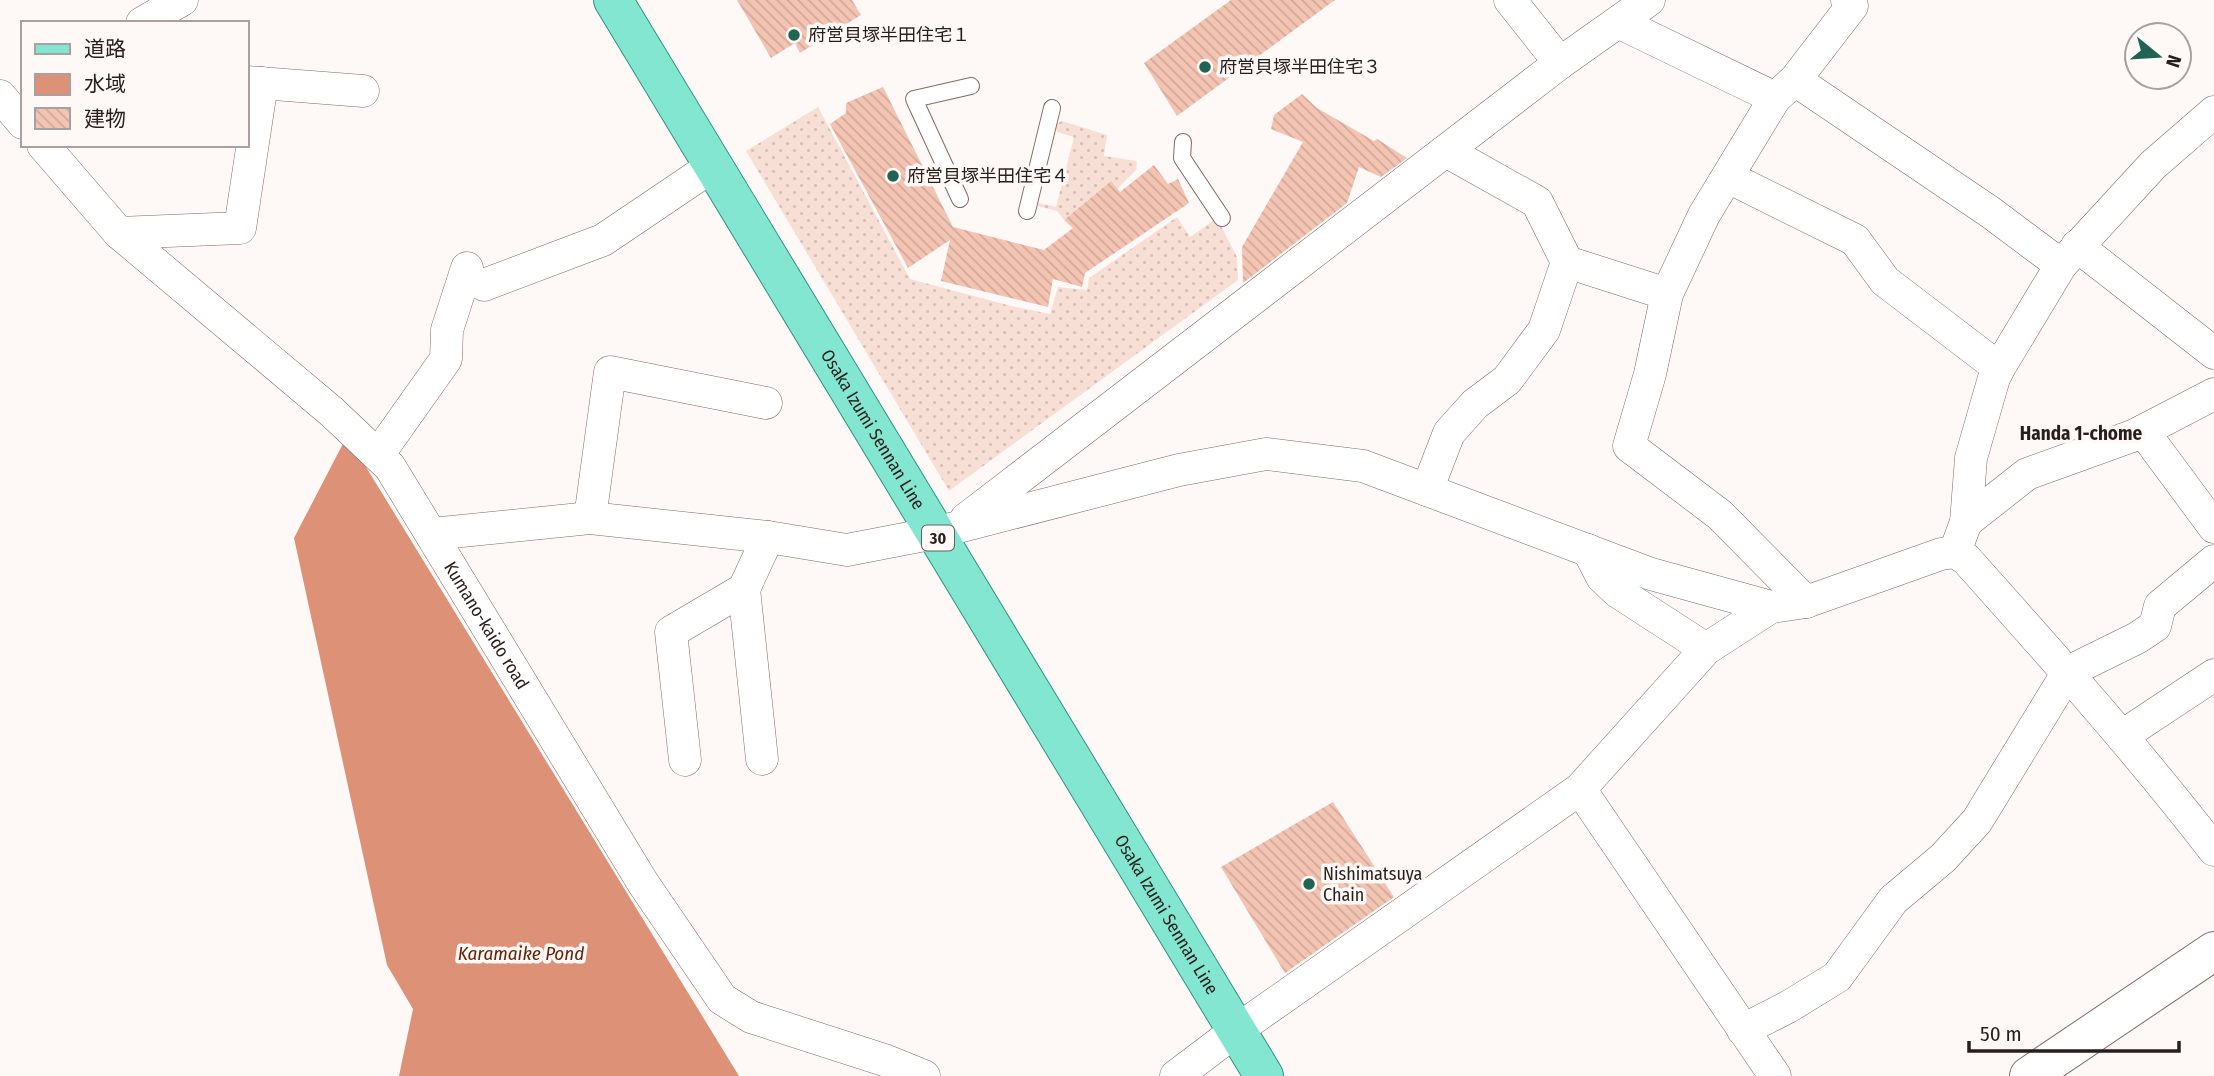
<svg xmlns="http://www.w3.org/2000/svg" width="2214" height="1076" font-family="'Fira Sans Condensed','Noto Sans JP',sans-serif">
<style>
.grass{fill:url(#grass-dots)}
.water{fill:#dd9176}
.building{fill:url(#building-back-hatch)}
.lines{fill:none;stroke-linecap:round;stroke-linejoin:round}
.service-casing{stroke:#816b63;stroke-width:18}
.minor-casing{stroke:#816b63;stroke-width:33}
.secondary-casing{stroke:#816b63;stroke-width:40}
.primary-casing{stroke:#2e967e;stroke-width:40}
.service{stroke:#fff;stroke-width:16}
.minor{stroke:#fff;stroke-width:32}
.secondary{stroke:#fff;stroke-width:38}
.primary{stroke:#83e6d1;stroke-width:38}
.poi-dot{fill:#216454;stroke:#fef8f7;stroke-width:2.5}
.labels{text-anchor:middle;stroke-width:7;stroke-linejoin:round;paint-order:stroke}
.shield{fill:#fef8f7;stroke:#68605e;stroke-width:2}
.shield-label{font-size:16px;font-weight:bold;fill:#281f1c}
.poi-label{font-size:18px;fill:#281f1c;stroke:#fef8f7;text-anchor:start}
.street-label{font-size:18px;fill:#281f1c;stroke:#fef8f7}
.neighbourhood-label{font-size:19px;font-weight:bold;fill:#281f1c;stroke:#fef8f7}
.water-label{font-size:19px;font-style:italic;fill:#662205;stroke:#fef8f7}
</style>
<defs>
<pattern id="grass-dots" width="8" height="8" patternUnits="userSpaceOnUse" patternTransform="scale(1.75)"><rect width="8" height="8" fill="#f8dfd6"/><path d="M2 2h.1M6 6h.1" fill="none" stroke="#d5bfb7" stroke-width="1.8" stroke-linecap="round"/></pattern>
<pattern id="building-back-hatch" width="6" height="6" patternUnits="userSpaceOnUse" patternTransform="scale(1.75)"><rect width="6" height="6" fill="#f4c4b3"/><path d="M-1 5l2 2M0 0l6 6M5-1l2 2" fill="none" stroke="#d1a899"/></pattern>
</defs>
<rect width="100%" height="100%" fill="#fef8f7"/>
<g class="grass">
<path d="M818,107L910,279L1011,306L1050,314L1058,287L1087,290L1089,278L1177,217L1190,237L1217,218L1237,257L1238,280L949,491L746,151Z"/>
<path d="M1062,121L1107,135L1104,156L1137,161L1136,170L1117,189L1111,181L1064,220L1057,211L1037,206L1039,203L1056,207L1074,137L1057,132L1055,124Z"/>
</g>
<path class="water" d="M347,436L739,1076H399L413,1009L387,965L294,538Z"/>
<g class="building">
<path d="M737,0H852L861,15L800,53L795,43L771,58Z"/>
<path d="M1231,0H1335L1177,116L1144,63Z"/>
<path d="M883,87L953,227L1044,250L1073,228L1064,220L1111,181L1120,192L1154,165L1168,184L1178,179L1189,203L1085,273L1082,287L1053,279L1048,307L941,281L950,240L908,268L830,124L846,113V103Z"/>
<path d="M1302,94L1317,108L1374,141L1377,139L1407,158L1381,177L1359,167L1347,203L1243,283L1242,247L1303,142L1271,129L1274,115Z"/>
<path d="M1333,802L1394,897L1285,973L1221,867Z"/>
</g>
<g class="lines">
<g class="service-casing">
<g id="service">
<path d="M1183,142L1182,158L1222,218"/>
<path d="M960,199L914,99L971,86"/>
<path d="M1027,211L1052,108"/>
</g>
</g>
<g class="minor-casing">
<g id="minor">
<path d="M1510,0L1560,63"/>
<path d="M142,23L182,0"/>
<path d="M1620,23L1775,98"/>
<path d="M1795,80L1990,212L2061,265"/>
<path d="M247,82L363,91"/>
<path d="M0,96L23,123"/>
<path id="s1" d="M43,145L119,233L332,412L390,467L643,883L722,999L751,1017L887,1061L924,1076"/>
<path d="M1728,177L1855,240L1885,281L1999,368"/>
<path d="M119,233L240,228L262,83"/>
<path d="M2077,246L2214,353"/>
<path d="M1567,262L1667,294"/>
<path d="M484,285L603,240L714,165"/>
<path d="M2143,431L2214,527"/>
<path d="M378,455L446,359L447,330L467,268"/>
<path d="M1427,490L1449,433L1475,404L1507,380L1544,330L1567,262L1537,202L1446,151"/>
<path d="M590,518L610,372L766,403"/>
<path d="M966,519L1560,63L1649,0"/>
<path d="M1966,522L2027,474L2135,435L2214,394"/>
<path d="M432,534L590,518L768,537L847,550L935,533L1179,470L1266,454L1363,466L1651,574L1771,607L1806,602L1941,554L1955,552L1966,559C2051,654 2136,749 2214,850"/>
<path d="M1588,550L1602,577L1618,592L1706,649"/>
<path d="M1955,552L1966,522L1971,458L1994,378L1999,368L2061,265L2153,165L2214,112"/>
<path d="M744,589L762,759"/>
<path d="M1806,602L1720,515L1629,446L1650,374L1667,294L1704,215L1775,98L1795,80L1852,6L1847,0"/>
<path d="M2122,736L2214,675"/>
<path d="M685,760L671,632L744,589L768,537"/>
<path d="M1580,789L1775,1076"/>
<path d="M1743,1030L1788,1007L1837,977L1893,900L1943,858L1977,821L2068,672L2137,638L2155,626L2160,606L2214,561"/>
<path d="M1176,1076L1237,1030L1580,789L1706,649L1771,607"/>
</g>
</g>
<g class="secondary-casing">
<path id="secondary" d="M2029,1076L2214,951"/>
</g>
<g class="primary-casing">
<g id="primary">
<path id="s2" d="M613,0L1264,1076"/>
</g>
</g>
<use href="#service" class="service"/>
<use href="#minor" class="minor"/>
<use href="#secondary" class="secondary"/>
<use href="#primary" class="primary"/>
</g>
<g class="poi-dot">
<circle cx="794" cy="35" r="7"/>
<circle cx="1205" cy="67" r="7"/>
<circle cx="893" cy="176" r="7"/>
<circle cx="1309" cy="884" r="7"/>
</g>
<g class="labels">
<rect class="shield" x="922" y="525.5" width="32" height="25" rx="5"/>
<g class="shield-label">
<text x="938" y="544">30</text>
</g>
<g class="poi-label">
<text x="808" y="41">府営貝塚半田住宅１</text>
<text x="1219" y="73">府営貝塚半田住宅３</text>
<text x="907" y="182">府営貝塚半田住宅４</text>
<text x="1323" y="880">Nishimatsuya<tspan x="1323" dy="21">Chain</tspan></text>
</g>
<g class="street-label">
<text dy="6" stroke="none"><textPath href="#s2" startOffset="502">Osaka Izumi Sennan Line</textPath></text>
<text dy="6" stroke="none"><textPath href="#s1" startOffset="660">Kumano-kaido road</textPath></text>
<text dy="6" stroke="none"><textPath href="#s2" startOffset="1069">Osaka Izumi Sennan Line</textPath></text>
</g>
<g class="neighbourhood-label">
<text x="2081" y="440">Handa 1-chome</text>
</g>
<g class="water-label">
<text x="521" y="960">Karamaike Pond</text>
</g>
</g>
<rect x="21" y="21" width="228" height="126" fill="#fef8f7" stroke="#a8a19f" stroke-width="2"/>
<rect x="35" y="44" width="35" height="10" fill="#83e6d1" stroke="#a8a19f" stroke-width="2"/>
<text x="84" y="56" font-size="21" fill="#281f1c">道路</text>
<rect x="35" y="74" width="35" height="21" fill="#dd9176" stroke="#a8a19f" stroke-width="2"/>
<text x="84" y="91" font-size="21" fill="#281f1c">水域</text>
<rect x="35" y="108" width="35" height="21" fill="url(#building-back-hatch)" stroke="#a8a19f" stroke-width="2"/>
<text x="84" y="126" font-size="21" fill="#281f1c">建物</text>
<g transform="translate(2158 56) rotate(108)"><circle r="33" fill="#fef8f7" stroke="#a8a19f" stroke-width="2"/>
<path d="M0-5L12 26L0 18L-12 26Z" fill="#216454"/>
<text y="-10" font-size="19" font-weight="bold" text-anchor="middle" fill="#281f1c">N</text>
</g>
<path d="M1969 1041v10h210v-10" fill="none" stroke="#281f1c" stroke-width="3.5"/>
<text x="1980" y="1041" font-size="21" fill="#281f1c" stroke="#fef8f7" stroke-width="5" paint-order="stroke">50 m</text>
</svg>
